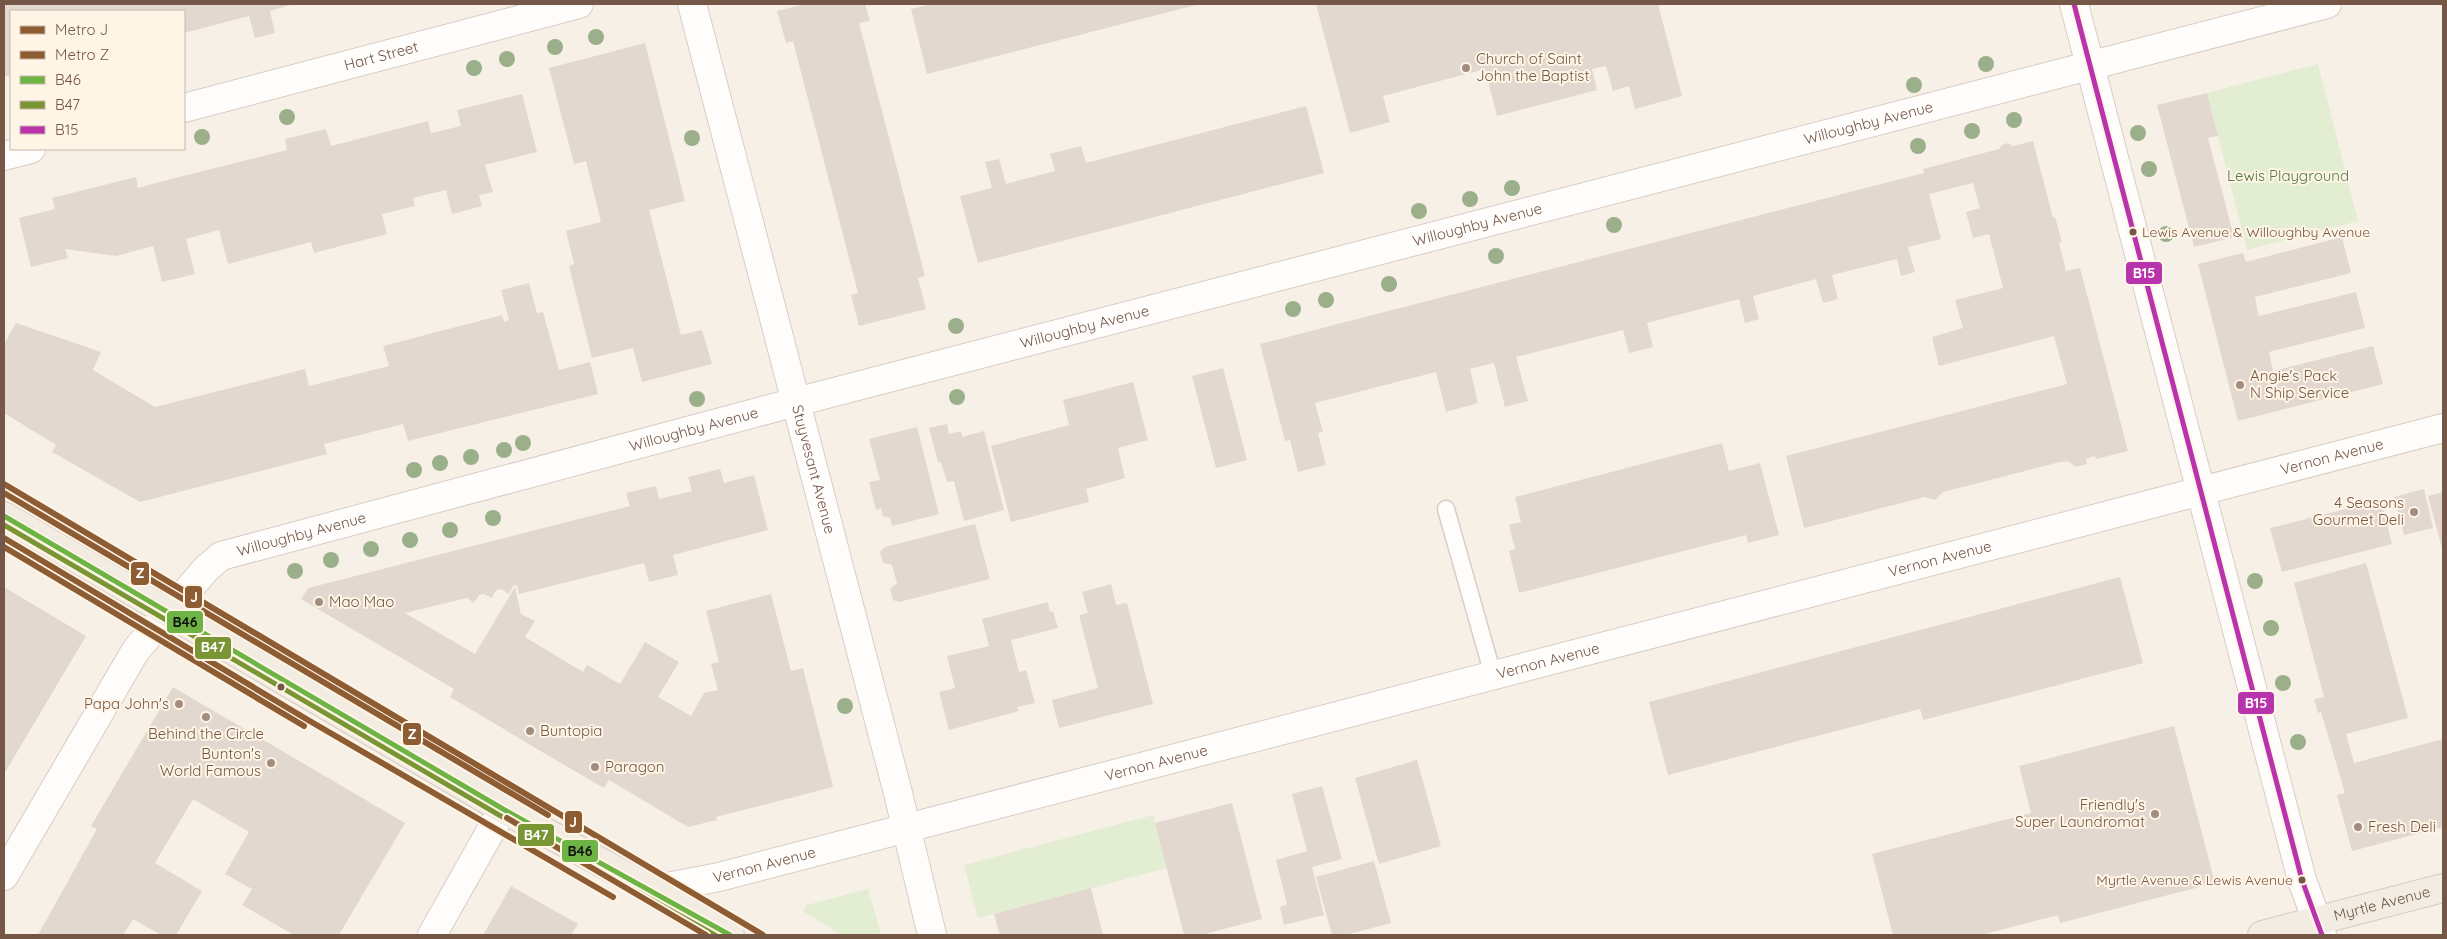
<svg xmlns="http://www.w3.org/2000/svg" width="2447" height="939" font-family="Quicksand,sans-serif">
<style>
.green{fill:#e2edd1}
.building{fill:#e3d8cf}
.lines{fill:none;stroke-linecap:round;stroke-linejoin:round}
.service-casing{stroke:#d8cdc5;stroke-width:19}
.minor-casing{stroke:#d8cdc5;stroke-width:30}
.primary-casing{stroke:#d5cbc4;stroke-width:30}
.service{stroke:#fefdfb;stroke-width:16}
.minor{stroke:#fefdfb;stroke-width:28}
.primary{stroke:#f2ece3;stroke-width:28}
.rail{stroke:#e4e1e4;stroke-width:4;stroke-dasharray:8 5;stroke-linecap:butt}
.bus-1-casing{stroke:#fff5e7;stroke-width:9}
.bus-2-casing{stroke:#fff5e7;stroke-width:9}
.bus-3-casing{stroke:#fff5e7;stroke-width:9}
.bus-1{stroke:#6db445;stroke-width:5}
.bus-2{stroke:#799534;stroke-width:5}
.bus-3{stroke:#b933ad;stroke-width:5}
.metro-1-casing{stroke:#fff5e7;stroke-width:10}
.metro-2-casing{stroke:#fff5e7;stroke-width:10}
.metro-1{stroke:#8e5c33;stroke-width:6}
.metro-2{stroke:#8e5c33;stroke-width:6}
.tree{fill:#9caf8b}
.poi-dot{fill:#a28d7f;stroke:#fff5e7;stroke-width:2}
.bus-dot{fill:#745747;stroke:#fff5e7;stroke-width:2}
.labels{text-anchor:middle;stroke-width:4;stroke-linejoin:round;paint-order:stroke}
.bus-label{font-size:14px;fill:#745747;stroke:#fff5e7;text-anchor:start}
.street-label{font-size:15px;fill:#745747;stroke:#fff5e7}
.poi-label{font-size:15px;fill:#745747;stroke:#fff5e7;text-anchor:start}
.park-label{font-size:15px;fill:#527a3f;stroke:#fff5e7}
.line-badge{stroke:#fff5e7;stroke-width:2}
.badge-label{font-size:14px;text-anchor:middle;font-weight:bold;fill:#fff}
.pale-badge-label{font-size:14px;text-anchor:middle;font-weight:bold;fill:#111}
</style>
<rect width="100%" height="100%" fill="#f7f0e7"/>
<g class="green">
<path d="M2318,64L2358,221L2247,250L2207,93Z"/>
<path d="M1153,815L1167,868L978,918L964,865Z"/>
<path d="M868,889L881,935H842L803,911L807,905Z"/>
</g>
<g class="building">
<path d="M4,4H294L270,11L275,33L255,38L249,16L184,33V11H11V75L4,77Z"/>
<path d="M805,4H865L870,21L859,23L925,276L918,278L926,309L859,326L851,295L858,293L793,41L786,43L777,11Z"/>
<path d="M932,4H1200L927,74L911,9Z"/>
<path d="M1316,4H1658L1682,96L1635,109L1629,86L1613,91L1606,66L1592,69L1597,90L1497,116L1485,69L1383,96L1390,122L1350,133Z"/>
<path d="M645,43L685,201L649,210L681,335L702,330L712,364L642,382L633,348L592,358L569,266L574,264L566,231L601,222L586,161L574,164L549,68Z"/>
<path d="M2207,93L2218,136L2208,138L2234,237L2194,247L2157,105Z"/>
<path d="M522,94L537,152L485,165L493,192L479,195L482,206L452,214L446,190L413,198L415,206L382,214L387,234L314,253L311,242L228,264L219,230L186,239L195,274L162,282L153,246L116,256L65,249L68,258L31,267L19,218L55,209L52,198L136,177L138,188L171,179L287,150L285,139L326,129L331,146L428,121L431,133L461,126L457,110Z"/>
<path d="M1306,106L1324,173L978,263L960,196L992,188L985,162L999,159L1006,184L1055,171L1050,154L1081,146L1086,163Z"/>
<path d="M2033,141L2053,218L2055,217L2062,242L2059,243L2066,271L2080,268L2128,451L2096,459L2095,456L2086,459L2087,464L2076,467L2068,461L2056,463L1943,492L1935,500L1925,497L1804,528L1786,456L2067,384L2054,336L1939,366L1932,337L1963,328L1955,300L2003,288L1989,234L1973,238L1966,212L1980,208L1973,183L1929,194L1941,239L1908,247L1915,272L1901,276L1897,259L1832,275L1838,299L1823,303L1816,279L1753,296L1759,319L1745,323L1739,299L1647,323L1653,347L1629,353L1623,330L1516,357L1528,401L1505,407L1494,363L1470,369L1478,403L1446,412L1436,372L1315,403L1323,432L1318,433L1326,465L1298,472L1290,440L1285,441L1260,344L1924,173L1923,169L1999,149L2002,145L2008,143L2013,146Z"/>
<path d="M2342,237L2351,273L2255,297L2257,308L2259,316L2356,292L2365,328L2269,352L2273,371L2373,346L2383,384L2238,421L2198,264L2243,253L2246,262Z"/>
<path d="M529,283L537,313L543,312L559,370L590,362L598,394L408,441L403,424L324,444L327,454L140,502L52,452L56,445L4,413V344L16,323L101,352L93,370L155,407L305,369L309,386L389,366L383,346L502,315L504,322L509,320L501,290Z"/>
<path d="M1223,368L1247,460L1216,468L1192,376Z"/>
<path d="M1133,382L1148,440L1118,448L1125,478L1086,489L1089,502L1011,522L991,446L1069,425L1063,400Z"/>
<path d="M947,424L949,434L961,431L962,437L984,431L1004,510L964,521L954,481L947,482L941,462H938L929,428Z"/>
<path d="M917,427L939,514L892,526L890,518L883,516L881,508L876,510L869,482L880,480L869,439Z"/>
<path d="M1722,443L1729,471L1760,463L1779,535L1748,543L1746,535L1519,593L1509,551L1515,549L1509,525L1521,522L1515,497Z"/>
<path d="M720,469L724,483L754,475L768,530L673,555L678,575L649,582L644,563L519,594L517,585L513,586L509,594L501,589L496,590L492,598L484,594L479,595L474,603L467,598L405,613L475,654L515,587L521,614L535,621L525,637L583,672L587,665L620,684L645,642L679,662L658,697L691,716L704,693L718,690L711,664L719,662L706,611L771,594L791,671L803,668L833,787L716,817L717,820L688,827L609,780L604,788L537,749L450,697L454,689L301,599L308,588L630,506L626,493L656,486L659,499L692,491L688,477Z"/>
<path d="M2424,489L2433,528L2404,535L2394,497Z"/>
<path d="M2443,492V552L2428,496Z"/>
<path d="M2381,500L2392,544L2282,572L2270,528Z"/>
<path d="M975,524L990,579L899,602L893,600L890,589L897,583L892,565L883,563L880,552L885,547Z"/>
<path d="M2366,563L2408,718L2346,734L2354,763L2443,739V827L2352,851L2337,795L2345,793L2321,712L2318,713L2314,699L2324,697L2294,583Z"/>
<path d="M2120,577L2143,663L1923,720L1920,709L1668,775L1649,702Z"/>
<path d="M1111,584L1116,605L1127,603L1153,704L1059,728L1052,700L1098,688L1079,615L1088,613L1082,592Z"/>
<path d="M4,587L86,636L4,774Z"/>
<path d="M1048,602L1050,612L1053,611L1058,628L1011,640L1019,672L1026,670L1035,703L1017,707L1019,711L949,730L939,692L955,688L947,656L989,646L982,619Z"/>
<path d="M173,687L405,823L339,935H294L242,905L252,889L225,874L249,832L193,799L155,863L202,891L176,935H161L133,919L123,935H38L97,829L91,826Z"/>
<path d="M2174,726L2215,883L2060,923L2058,915L1981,935H1893L1872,854L2031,813L2019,766Z"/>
<path d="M1417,760L1441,846L1379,864L1355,778Z"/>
<path d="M1322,786L1342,859L1312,867L1324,915L1284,925L1280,907L1287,904L1276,860L1307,851L1292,794Z"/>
<path d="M1232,803L1262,919L1201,935H1184L1155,823Z"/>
<path d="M1374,861L1391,923L1346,935H1332L1316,877Z"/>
<path d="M511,886L578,924L571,935H483Z"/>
<path d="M1091,888L1103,935H1000L994,914Z"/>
</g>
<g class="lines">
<g class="service-casing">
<path id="service" d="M1446,509L1493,675"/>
</g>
<g class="minor-casing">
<g id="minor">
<path id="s1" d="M692,4L898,793L932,935"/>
<path d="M2074,4L2302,880L2322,935"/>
<path id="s2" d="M184,108L579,4"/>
<path d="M4,156L31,149"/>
<path id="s3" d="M4,876L136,650L206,569L221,556L796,402L2327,4"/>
<path id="s4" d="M652,890L719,877L907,828L2443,428"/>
<path d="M432,935L503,809"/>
</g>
</g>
<g class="primary-casing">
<g id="primary">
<path d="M4,516L503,809L652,890L730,935"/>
<path id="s5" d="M2262,935L2443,888"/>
</g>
</g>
<use href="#service" class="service"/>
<use href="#minor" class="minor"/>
<use href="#primary" class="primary"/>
<path class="rail" d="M4,512L511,812"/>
<g class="bus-1-casing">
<path id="bus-1" d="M4,516L503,809L730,935"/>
</g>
<g class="bus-2-casing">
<path id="bus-2" d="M4,525L499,815L715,935"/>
</g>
<g class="bus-3-casing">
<path id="bus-3" d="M2074,4L2302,880L2322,935"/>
</g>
<use href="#bus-1" class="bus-1"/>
<use href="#bus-2" class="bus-2"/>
<use href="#bus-3" class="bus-3"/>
<g class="metro-1-casing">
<g id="metro-1">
<path d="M4,484L763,935"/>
<path d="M4,538L308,720L613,897"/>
</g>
</g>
<g class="metro-2-casing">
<g id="metro-2">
<path d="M4,493L548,815"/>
<path d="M4,547L304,726"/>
<path d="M507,818L706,935"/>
</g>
</g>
<use href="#metro-1" class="metro-1"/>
<use href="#metro-2" class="metro-2"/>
</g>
<g class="tree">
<circle cx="596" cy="37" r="8"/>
<circle cx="555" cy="47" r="8"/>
<circle cx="507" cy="59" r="8"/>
<circle cx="1986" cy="64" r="8"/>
<circle cx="474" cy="68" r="8"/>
<circle cx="1914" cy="85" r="8"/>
<circle cx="287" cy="117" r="8"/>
<circle cx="2014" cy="120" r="8"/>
<circle cx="1972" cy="131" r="8"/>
<circle cx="2138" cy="133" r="8"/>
<circle cx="202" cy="137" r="8"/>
<circle cx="692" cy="138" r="8"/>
<circle cx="1918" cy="146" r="8"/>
<circle cx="2149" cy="169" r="8"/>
<circle cx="1512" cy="188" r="8"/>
<circle cx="1470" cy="199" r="8"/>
<circle cx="1419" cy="211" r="8"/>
<circle cx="1614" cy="225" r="8"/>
<circle cx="2166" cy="234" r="8"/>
<circle cx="1496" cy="256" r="8"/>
<circle cx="1389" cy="284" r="8"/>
<circle cx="1326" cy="300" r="8"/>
<circle cx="1293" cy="309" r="8"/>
<circle cx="956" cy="326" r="8"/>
<circle cx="957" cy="397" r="8"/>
<circle cx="697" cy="399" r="8"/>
<circle cx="523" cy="443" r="8"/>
<circle cx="504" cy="450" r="8"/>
<circle cx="471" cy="457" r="8"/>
<circle cx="440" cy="463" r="8"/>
<circle cx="414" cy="470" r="8"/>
<circle cx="493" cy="518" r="8"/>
<circle cx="450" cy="530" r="8"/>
<circle cx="410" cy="540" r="8"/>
<circle cx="371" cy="549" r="8"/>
<circle cx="331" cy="560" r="8"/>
<circle cx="295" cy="571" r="8"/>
<circle cx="2255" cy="581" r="8"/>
<circle cx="2271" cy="628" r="8"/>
<circle cx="2283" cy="683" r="8"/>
<circle cx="845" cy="706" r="8"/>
<circle cx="2298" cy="742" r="8"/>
</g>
<g class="poi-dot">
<circle cx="1466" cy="68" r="5"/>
<circle cx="2240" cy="385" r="5"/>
<circle cx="2414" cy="512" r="5"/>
<circle cx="319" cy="602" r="5"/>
<circle cx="179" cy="704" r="5"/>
<circle cx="206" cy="717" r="5"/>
<circle cx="530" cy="731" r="5"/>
<circle cx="271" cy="763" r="5"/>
<circle cx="595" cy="767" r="5"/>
<circle cx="2155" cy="814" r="5"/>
<circle cx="2358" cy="827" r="5"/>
</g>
<g class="bus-dot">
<circle cx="2133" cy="232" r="4.5"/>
<circle cx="281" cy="687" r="4.5"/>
<circle cx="2302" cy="880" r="4.5"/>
</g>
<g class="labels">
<g class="bus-label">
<text x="2142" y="237">Lewis Avenue &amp; Willoughby Avenue</text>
<text x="2293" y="885" text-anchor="end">Myrtle Avenue &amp; Lewis Avenue</text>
</g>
<g class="street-label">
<text dy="5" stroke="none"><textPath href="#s2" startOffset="204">Hart Street</textPath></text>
<text dy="5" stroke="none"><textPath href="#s3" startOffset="2092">Willoughby Avenue</textPath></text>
<text dy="5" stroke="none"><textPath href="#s3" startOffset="1688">Willoughby Avenue</textPath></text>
<text dy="5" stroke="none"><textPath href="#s3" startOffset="1282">Willoughby Avenue</textPath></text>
<text dy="5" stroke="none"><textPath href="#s3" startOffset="878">Willoughby Avenue</textPath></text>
<text dy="5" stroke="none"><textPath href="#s4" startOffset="1735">Vernon Avenue</textPath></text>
<text dy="5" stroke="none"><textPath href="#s1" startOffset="481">Stuyvesant Avenue</textPath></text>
<text dy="5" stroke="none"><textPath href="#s3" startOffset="472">Willoughby Avenue</textPath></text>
<text dy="5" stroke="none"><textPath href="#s4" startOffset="1330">Vernon Avenue</textPath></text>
<text dy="5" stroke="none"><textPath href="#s4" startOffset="925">Vernon Avenue</textPath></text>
<text dy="5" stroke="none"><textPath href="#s4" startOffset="520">Vernon Avenue</textPath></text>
<text dy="5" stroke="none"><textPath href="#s4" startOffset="115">Vernon Avenue</textPath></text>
<text dy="5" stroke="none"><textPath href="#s5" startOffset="124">Myrtle Avenue</textPath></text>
</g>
<g class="poi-label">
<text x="1476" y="64">Church of Saint<tspan x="1476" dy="17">John the Baptist</tspan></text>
<text x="2250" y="381">Angie's Pack<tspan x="2250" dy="17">N Ship Service</tspan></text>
<text x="2404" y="508" text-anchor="end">4 Seasons<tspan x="2404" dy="17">Gourmet Deli</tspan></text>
<text x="329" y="607">Mao Mao</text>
<text x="169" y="709" text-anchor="end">Papa John's</text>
<text x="540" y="736">Buntopia</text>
<text x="206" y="739" text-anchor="middle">Behind the Circle</text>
<text x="261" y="759" text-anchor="end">Bunton's<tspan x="261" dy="17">World Famous</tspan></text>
<text x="605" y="772">Paragon</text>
<text x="2145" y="810" text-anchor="end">Friendly's<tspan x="2145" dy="17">Super Laundromat</tspan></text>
<text x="2368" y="832">Fresh Deli</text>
</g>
<g class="park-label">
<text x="2288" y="181">Lewis Playground</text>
</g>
</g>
<g class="line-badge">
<rect x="2125" y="261" width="38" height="24" rx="5" fill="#b933ad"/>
<rect x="130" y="561" width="20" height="25" rx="5" fill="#8e5c33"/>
<rect x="184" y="585" width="19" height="24" rx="5" fill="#8e5c33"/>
<rect x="166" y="610" width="38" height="24" rx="5" fill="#6db445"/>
<rect x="194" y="636" width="38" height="24" rx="5" fill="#799534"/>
<rect x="2237" y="691" width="38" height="24" rx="5" fill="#b933ad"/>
<rect x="402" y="722" width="20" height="24" rx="5" fill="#8e5c33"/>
<rect x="564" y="810" width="19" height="24" rx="5" fill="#8e5c33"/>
<rect x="517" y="823" width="38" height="24" rx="5" fill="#799534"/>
<rect x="561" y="839" width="38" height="24" rx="5" fill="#6db445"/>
</g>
<g class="badge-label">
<text x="2144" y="278">B15</text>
<text x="140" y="578">Z</text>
<text x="194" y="602">J</text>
<text x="213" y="652">B47</text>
<text x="2256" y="708">B15</text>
<text x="412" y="739">Z</text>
<text x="573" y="827">J</text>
<text x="536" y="840">B47</text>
</g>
<g class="pale-badge-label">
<text x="185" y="627">B46</text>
<text x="580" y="856">B46</text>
</g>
<rect width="2447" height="939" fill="none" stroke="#745747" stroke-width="10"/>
<rect x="10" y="10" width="175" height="140" fill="#fff5e7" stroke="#c7b6a7"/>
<rect x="20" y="26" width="25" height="8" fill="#8e5c33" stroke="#c7b6a7"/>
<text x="55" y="35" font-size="15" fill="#745747">Metro J</text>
<rect x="20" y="51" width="25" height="8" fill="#8e5c33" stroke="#c7b6a7"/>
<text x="55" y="60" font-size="15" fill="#745747">Metro Z</text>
<rect x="20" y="76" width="25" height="8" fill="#6db445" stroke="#c7b6a7"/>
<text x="55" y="85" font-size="15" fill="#745747">B46</text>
<rect x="20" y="101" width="25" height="8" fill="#799534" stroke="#c7b6a7"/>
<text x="55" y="110" font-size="15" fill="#745747">B47</text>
<rect x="20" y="126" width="25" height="8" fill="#b933ad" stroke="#c7b6a7"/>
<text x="55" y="135" font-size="15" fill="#745747">B15</text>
</svg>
